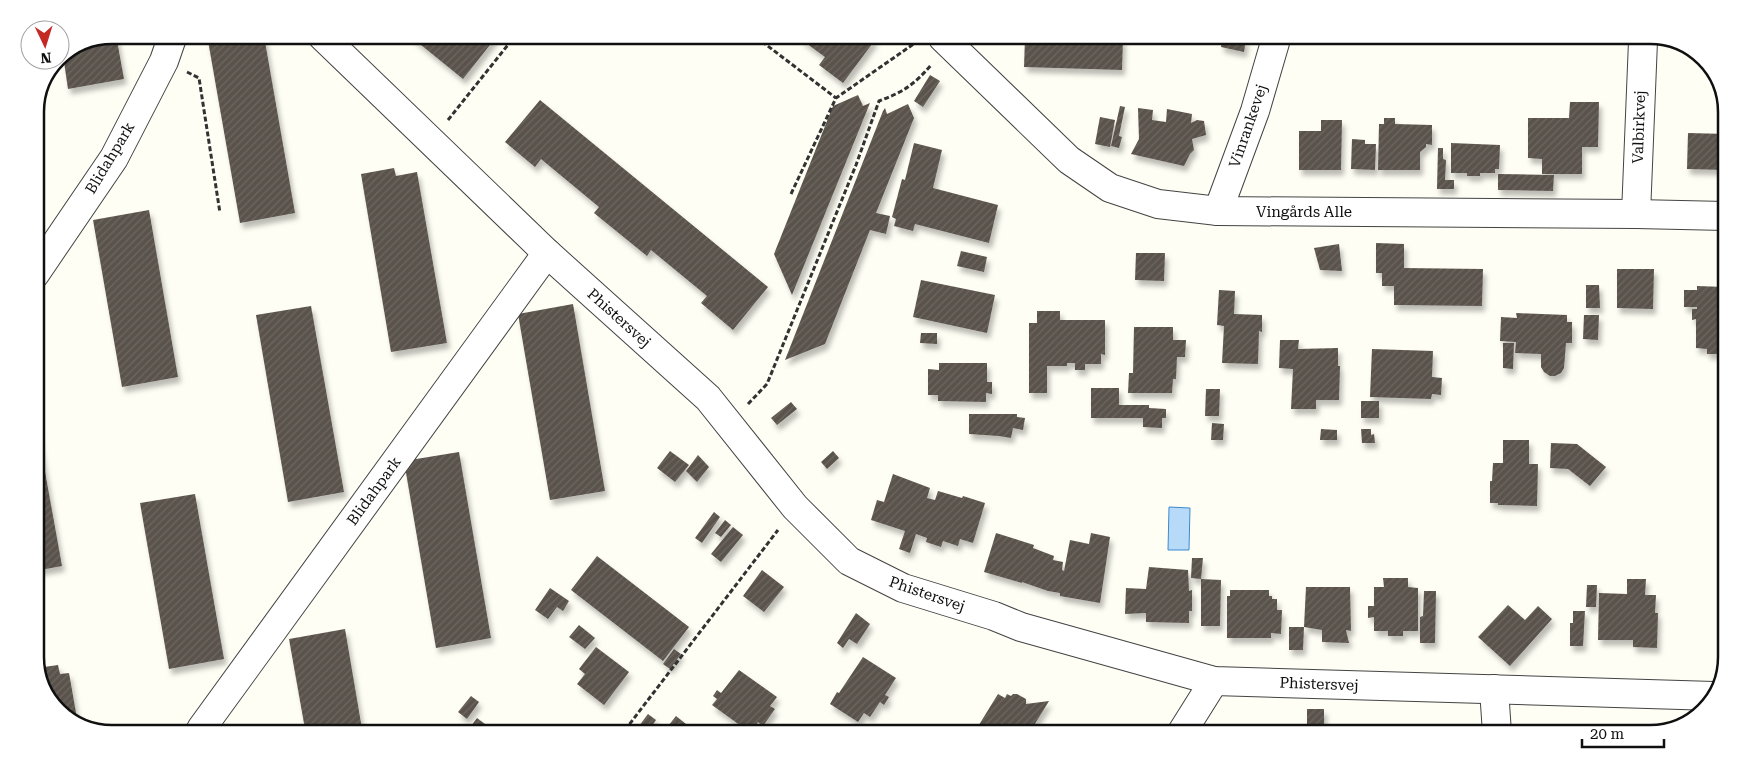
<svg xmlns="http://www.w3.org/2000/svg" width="1762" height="769" font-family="'Roboto Serif',serif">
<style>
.water{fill:#b7daf8;stroke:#3c89d1}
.building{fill:url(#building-hatch);filter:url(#shadow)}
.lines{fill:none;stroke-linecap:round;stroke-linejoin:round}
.minor-casing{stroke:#434343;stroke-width:30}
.path{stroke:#323232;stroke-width:3;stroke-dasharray:5 2.5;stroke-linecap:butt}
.minor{stroke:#fff;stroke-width:28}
.labels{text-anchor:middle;stroke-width:5;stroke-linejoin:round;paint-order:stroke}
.street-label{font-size:15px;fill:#101010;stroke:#fff}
.rim{fill:none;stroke:#101010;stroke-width:2.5}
</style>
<defs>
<pattern id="building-hatch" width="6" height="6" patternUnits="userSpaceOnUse" patternTransform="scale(1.25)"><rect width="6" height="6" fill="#5a534c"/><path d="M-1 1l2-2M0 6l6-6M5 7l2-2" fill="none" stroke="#6d6761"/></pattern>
<filter id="shadow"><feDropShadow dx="3" dy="5.5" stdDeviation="2.5" flood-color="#0004"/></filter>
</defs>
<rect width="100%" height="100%" fill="#fffef4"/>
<path class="water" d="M1169,507L1190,508L1189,550H1168Z"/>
<g class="building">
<path d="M112,35H116L124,79L68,89L63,55Z"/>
<path d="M207,35L264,36L295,213L240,223Z"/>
<path d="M410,36H497L463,79Z"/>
<path d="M799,38H873L875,40L843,83L819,65L825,57Z"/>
<path d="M1025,38L1123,39L1122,70L1024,67Z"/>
<path d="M1222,39H1246L1244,52L1221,47Z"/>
<path d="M930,75L940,81L923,107L914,101Z"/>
<path d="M858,95L863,106L870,103L792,295L774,254L833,106Z"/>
<path d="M540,100L768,287L733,330L701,303L707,296L651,250L647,256L594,213L599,207L541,159L535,167L505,142Z"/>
<path d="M1570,102H1599L1598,147H1582V174H1542V159L1528,158V118H1569Z"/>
<path d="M908,104L914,118L876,213L890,216L886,234L870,230L825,344L785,360L883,111L885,108L887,114Z"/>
<path d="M1120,106L1125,107L1119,136L1122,137L1119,148L1111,146Z"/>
<path d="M1138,108L1153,110L1152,120L1166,122L1167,109L1192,114L1191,123L1197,120L1204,121L1206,135L1192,139L1194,150L1190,154L1184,166L1131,154L1139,139Z"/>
<path d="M1100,117L1115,120L1110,147L1095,144Z"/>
<path d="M1384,118H1395V124L1432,125V145L1426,144V147L1420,152V170H1378L1379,124H1384Z"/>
<path d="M1321,120H1342L1341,170H1299V131H1321Z"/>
<path d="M1688,133L1727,134L1726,170L1687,169Z"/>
<path d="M1352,139L1365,140V144H1376L1375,170L1351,169Z"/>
<path d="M914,143L942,150L933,188L998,205L989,243L915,224L913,231L894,226L896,219L892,217L902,179L905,180Z"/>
<path d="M1451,143L1500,145L1499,169H1495V173H1480V176H1467V173H1451Z"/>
<path d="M1438,148H1443V159L1446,160L1445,180H1454V189H1437Z"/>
<path d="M394,168L396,176L417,172L447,343L391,352L361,174Z"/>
<path d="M1498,174L1554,175L1553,191L1498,190Z"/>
<path d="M149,210L178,377L122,387L93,220Z"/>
<path d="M1376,243L1404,244V268L1483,269L1482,306L1394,305V286H1382V273H1376Z"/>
<path d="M1339,244L1342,271L1320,270L1314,248Z"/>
<path d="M961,251L987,257L984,272L957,266Z"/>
<path d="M1136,253H1165L1164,281L1135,280Z"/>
<path d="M1617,269H1654L1653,309L1617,308Z"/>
<path d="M921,280L995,295L987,333L913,317Z"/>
<path d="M1586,285H1599L1600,308H1586Z"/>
<path d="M1697,286L1725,287L1724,354H1707V349L1696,348V319L1692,320V309H1697V307H1684V290H1697Z"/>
<path d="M1219,290L1235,291L1234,314L1262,315V332L1259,331L1258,364L1222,363L1224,326L1217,325Z"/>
<path d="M573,304L605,491L550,500L518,314Z"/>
<path d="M311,306L344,492L288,502L256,315Z"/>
<path d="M1037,311H1060V320H1105V355L1101,354V364H1085V370H1075V363H1067V366H1047V393H1029V323H1037Z"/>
<path d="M1516,313L1567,315V322H1572V343H1566L1564,368L1561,373L1555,376H1550L1544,372L1541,367V354L1515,353L1516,342L1500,341L1501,317L1517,318Z"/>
<path d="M1584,315H1599L1598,340L1583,339Z"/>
<path d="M1134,327H1173V340H1186L1185,357H1177L1176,379H1173L1172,393H1128L1129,373H1133Z"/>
<path d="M921,333H937V344L920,343Z"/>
<path d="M1280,340H1299L1298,349L1338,348V366H1340L1339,400H1316V409H1291L1293,369L1279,368Z"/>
<path d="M1503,343H1514L1513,369L1503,368Z"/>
<path d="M1372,349L1433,351L1432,377L1442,378L1441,395L1432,394L1431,399L1370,397Z"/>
<path d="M939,363H987V382H992V394L986,393V402L938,401V395H928V369L939,370Z"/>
<path d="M1091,388H1119V405H1149V408L1166,409V418H1162V428L1143,427V418H1091Z"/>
<path d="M1206,389H1220L1219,416H1205Z"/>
<rect x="1361" y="401" width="18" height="17"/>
<path d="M791,402L797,409L777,425L771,418Z"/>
<path d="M969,414H1017V417L1025,418L1023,430L1013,428L1011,438L999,436L969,434Z"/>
<path d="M35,416L62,566L35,571Z"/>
<path d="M1212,423L1224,424L1223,440H1211Z"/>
<path d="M1321,429L1337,430V440H1320Z"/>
<path d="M1361,429H1371V435L1374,434L1375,443H1362Z"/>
<path d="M1503,440H1529V464H1538L1537,506L1498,505V503H1490V481H1492L1493,463H1503Z"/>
<path d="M1551,443L1577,444L1606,467L1590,486L1568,469L1550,468Z"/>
<path d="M670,451L689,465L675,482L657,468Z"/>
<path d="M833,451L839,458L827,469L821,462Z"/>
<path d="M459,452L491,638L436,648L404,461Z"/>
<path d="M698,455L709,467L697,482L686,471Z"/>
<path d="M893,474L930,488L927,498L935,500L938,491L962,498L963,496L985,503L973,543L960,539L958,546L943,541L941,547L926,542L927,538L916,534L910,553L899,549L905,531L871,520L877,500L884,502Z"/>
<path d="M195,494L224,659L169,669L140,503Z"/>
<path d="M714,512L720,517L702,543L695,538Z"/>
<path d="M725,520L731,525L721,537L715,533Z"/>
<path d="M733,527L743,535L721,562L711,554Z"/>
<path d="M996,533L1034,545L1033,548L1054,556L1053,560L1063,562L1062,570L1064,571L1070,540L1089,544L1091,533L1110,537L1100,603L1060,596V593L1048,591L1022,582V583L984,572Z"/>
<path d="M597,556L689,627L663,661L571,590Z"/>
<path d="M1192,558H1203L1201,579L1191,578Z"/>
<path d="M1149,567L1188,570L1189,591L1192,590V611H1189V623L1146,622V613L1125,614L1126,588L1146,589Z"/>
<path d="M762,570L784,587L764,612L743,596Z"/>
<path d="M1383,578H1408V587L1418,588V631H1403V636H1388V631H1374V617L1368,618V606H1374V587H1384Z"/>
<path d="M1201,579L1221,580L1220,626H1201Z"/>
<path d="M1627,579H1646L1645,595H1656L1655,613H1658L1657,648L1633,647V640H1598L1599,593L1627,594Z"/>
<path d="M1587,585H1597L1596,607H1586Z"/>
<path d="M1306,587H1350L1351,631L1346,630L1349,643L1322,642V630L1304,627Z"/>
<path d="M550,588L569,601L563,611L557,607L548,619L535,610Z"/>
<path d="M1230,590H1269V596H1272V599H1277V610H1282L1281,634L1271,633V638H1227V596H1230Z"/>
<path d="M1424,591H1436L1435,643H1420V617L1423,616Z"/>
<path d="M1508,605L1525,620L1538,606L1552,619L1510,666L1478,637Z"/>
<path d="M1573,611H1585L1583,646H1570V623H1573Z"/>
<path d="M856,613L870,624L857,644L849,639L843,648L837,643Z"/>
<path d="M579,625L595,638L585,649L569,637Z"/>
<path d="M1289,627H1304L1303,650H1289Z"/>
<path d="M345,629L362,729H305L289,639Z"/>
<path d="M596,647L629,672L604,705L577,684L585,674L579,669Z"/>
<path d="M674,649L681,654L670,669L663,664Z"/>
<path d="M863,657L896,678L885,695L889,697L884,705L880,702L870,717L864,713L858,722L830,704L837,692L839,693Z"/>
<path d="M58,665L60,674L69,673L78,724L51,704L37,668Z"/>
<path d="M739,670L777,697L770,706L775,709L763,726L758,722L752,731H748L712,705L717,699L713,696L717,690L721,693Z"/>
<path d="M998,694L1005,698L1007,694L1011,696L1013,694H1017L1026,699V704L1049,701L1033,727L1040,732H983L977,728Z"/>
<path d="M471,696L479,702L467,719L458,712Z"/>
<path d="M1307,709H1324V731H1313V733H1307Z"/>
<path d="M648,714L656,720L649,730H636Z"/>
<path d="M676,716L691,728L689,730H665Z"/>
<path d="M477,718L493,730H468Z"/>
</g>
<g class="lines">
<g class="minor-casing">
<g id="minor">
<path d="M322,36L547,253L708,398L795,507L849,561L903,588L994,616L1021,627L1214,681L1714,696"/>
<path d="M943,38L1069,160L1110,188L1158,204L1218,211L1636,214L1726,216"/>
<path d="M1218,211L1255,111L1276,39"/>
<path d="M1636,214L1643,41"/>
<path d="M35,274L114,158L164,61L173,35"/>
<path d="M1494,689L1497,733"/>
<path d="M201,729L547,253"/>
<path d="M1182,732L1214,681"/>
</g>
</g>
<g class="path">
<path d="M756,37L836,98"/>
<path d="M187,72L199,78L220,213"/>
<path d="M448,120L515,36"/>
<path d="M791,194L836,98L915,43"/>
<path d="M748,404L767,384L856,165L879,101C903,92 914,85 931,65"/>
<path d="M625,730L778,530"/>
</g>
<use href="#minor" class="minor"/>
</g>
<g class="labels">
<g class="street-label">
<text transform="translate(1248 126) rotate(-71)" y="5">Vinrankevej</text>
<text transform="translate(1639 127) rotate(-88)" y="5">Valbirkvej</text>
<text transform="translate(110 158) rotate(-59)" y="5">Blidahpark</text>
<text x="1304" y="217">Vingårds Alle</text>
<text transform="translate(619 318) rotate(42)" y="5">Phistersvej</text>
<text transform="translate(374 491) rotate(-54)" y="5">Blidahpark</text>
<text transform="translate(927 594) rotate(19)" y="5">Phistersvej</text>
<text transform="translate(1319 684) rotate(2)" y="5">Phistersvej</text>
</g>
</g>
<path d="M0 0H1762V769H0ZM112 44H1650A68 68 0 0 1 1718 112V657A68 68 0 0 1 1650 725H112A68 68 0 0 1 44 657V112A68 68 0 0 1 112 44Z" fill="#fff" fill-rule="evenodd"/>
<path class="rim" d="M112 44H1650A68 68 0 0 1 1718 112V657A68 68 0 0 1 1650 725H112A68 68 0 0 1 44 657V112A68 68 0 0 1 112 44Z"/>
<g transform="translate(45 45) rotate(176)"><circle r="24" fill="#ffffff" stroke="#9f9f9f"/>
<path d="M0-4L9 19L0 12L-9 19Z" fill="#c52924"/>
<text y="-8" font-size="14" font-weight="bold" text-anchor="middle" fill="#101010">N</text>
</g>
<path d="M1582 739v8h82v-8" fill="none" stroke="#101010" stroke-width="2.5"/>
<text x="1590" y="739" font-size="15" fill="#101010" stroke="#ffffff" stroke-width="4" paint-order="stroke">20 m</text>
</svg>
